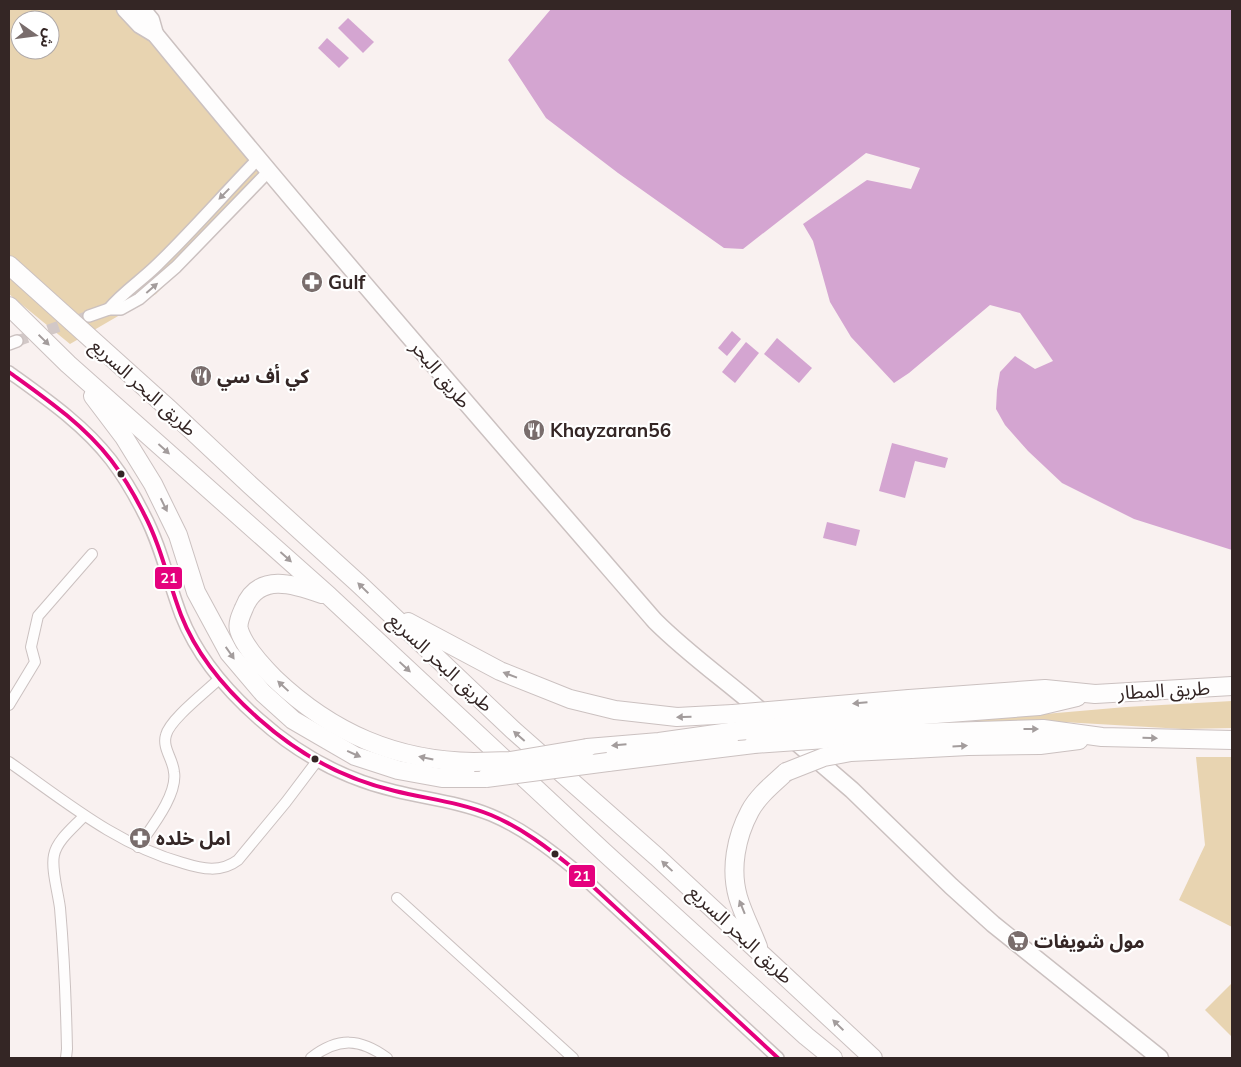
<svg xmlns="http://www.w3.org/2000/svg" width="1241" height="1067" font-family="Mulish,'Noto Sans Arabic',sans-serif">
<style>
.green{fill:#e8d4b1;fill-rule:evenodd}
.water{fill:#d4a5d1}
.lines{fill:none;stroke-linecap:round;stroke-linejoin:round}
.tertiary-tunnel{stroke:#d2c8c7;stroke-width:11;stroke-dasharray:11 5.5;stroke-linecap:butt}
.minor-casing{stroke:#cbc1c0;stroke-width:12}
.tertiary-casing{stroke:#cbc1c0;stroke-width:14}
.trunk-casing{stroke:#cbc1c0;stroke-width:19}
.motorway-casing{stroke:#cbc1c0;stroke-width:20}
.minor{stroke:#fefdfd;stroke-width:10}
.tertiary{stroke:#fefdfd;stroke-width:11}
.trunk{stroke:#fefdfd;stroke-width:16}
.motorway{stroke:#fefdfd;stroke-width:18}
.motorway-bridge-casing{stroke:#cbc1c0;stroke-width:20;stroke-linecap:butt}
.motorway-bridge{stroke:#fefdfd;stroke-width:18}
.bus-1-casing{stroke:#fff;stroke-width:8}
.bus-1{stroke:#e5007d;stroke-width:4}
.oneway{fill:#a39c9c}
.bus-dot{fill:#342625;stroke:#fff;stroke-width:2}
.labels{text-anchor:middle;stroke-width:4.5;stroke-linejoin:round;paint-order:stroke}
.poi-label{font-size:19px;font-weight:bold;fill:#342625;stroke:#fff;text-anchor:start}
.street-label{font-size:19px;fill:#342625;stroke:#fff}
.line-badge{stroke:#fff;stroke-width:2}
.badge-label{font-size:14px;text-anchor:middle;font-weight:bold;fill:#fff}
</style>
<rect width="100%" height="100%" fill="#f9f1f0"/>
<g class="green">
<path d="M9,9H134L272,173L156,294L70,344L9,294ZM20,20H50V50H20Z"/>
<path d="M1232,701V728L1183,729L1063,722L964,721L1126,707Z"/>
<path d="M1196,757H1232V927L1179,900L1205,845Z"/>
<path d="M1232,983V1037L1205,1010Z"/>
</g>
<g class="water">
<path d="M551,9H1232V550L1134,519L1062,483L1028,451L1005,425L996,409L997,390L1000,372L1015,356L1035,369L1053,361L1020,313L990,305L909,373L894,383L851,337L830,302L813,241L803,224L867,180L911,189L920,168L866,153L743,249L724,248L618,173L546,118L508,60Z"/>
<path d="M348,18L374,42L363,53L338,28Z"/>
<path d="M327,38L349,58L339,68L318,48Z"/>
<path d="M732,331L741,339L727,356L718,348Z"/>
<path d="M777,338L812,368L799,383L764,354Z"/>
<path d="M746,342L759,353L735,383L722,372Z"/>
<path d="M892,443L948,458L945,468L915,461L905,498L879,491Z"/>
<path d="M827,522L860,530L856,546L823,538Z"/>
</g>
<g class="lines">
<path class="tertiary-tunnel" d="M17,341L89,316"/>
<g class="minor-casing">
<g id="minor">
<path d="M9,705L35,662L31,647L38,616L92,554"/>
<path d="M9,762C65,801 117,845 183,863C202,869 221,873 238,860L286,802L317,761"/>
<path d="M138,847C150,829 178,795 174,772C173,759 162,748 166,735C170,719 207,691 219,679"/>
<path d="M397,898L573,1058"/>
<path d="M66,1058L67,1049C66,1002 64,954 60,908C58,892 51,869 54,855C57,840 74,827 84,816"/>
<path d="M311,1058C338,1037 360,1038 387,1058"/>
</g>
</g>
<g class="tertiary-casing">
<g id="tertiary">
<path d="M109,309C123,292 142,280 157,265C192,231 224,194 258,159"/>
<path d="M89,316L109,309H121L139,299L176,267L268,172"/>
<path d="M9,344L17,341"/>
<path d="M9,372C45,398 83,424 111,460C124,477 135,496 144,514C161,546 168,581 181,615C197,656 226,690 259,719C297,753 344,779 395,791C428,799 459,802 491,815C522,828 548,848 574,869L778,1058"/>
</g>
</g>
<g class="trunk-casing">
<g id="trunk">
<path d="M125,9L140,25L155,34C318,233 487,427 655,621C690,656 731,684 768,717"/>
<path d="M142,9L151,20L155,34"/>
<path d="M788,735L852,790L951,886L993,924L1160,1058"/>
</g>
</g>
<g class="motorway-casing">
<g id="motorway">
<path d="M9,265L169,409L250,485L359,584L513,730L657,857L873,1058"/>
<path d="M9,306L68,364L329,596L605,853L806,1036L833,1058"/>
<path d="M93,396L124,437L153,484L178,535L196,592L229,653L263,693L293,720L355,756L398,770L442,778H486"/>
<path d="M322,594C294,584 258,572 244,608C241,615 237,623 239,630C244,646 264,668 275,679C332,733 396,761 474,762"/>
<path d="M408,622L500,671L570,699L615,710L677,717L733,714"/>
<path d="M909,699L1045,689L1095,694L1232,686"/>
<path d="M910,716L1039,706L1077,697"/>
<path d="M912,733L1043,729L1102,737L1232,740"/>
<path d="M587,748L659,742L737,731"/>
<path d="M911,749L968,746L1040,745L1079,740"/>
<path d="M608,762L754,744"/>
<path d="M758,947C752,931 743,914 738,897C730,869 736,837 750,811C758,796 773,784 786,772"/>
</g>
</g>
<use href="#minor" class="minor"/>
<use href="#tertiary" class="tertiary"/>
<use href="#trunk" class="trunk"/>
<use href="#motorway" class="motorway"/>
<g class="motorway-bridge-casing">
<g id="motorway-bridge">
<path d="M733,714L909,699"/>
<path d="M737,731L910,716"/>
<path d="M754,744L912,733"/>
<path d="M474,762L510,761L587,748"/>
<path d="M786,772L824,757L851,752L911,749"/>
<path d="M486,778L608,762"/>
</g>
</g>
<use href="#motorway-bridge" class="motorway-bridge"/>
<g class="bus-1-casing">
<path id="bus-1" d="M9,372C45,398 83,424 111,460C124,477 135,496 144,514C161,546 168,581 181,615C197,656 226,690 259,719C297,753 344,779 395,791C428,799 459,802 491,815C522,828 548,848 574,869L778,1058"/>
</g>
<use href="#bus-1" class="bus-1"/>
</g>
<defs><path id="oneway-solid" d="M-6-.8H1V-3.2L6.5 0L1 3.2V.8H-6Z" transform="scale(1.25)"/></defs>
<g class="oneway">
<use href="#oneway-solid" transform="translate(224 194) rotate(134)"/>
<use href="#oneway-solid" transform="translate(152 288) rotate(-41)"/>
<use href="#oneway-solid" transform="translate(44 340) rotate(44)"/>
<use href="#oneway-solid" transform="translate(164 449) rotate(42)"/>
<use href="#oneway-solid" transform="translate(164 505) rotate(64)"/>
<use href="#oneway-solid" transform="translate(286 557) rotate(42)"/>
<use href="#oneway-solid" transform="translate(363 588) rotate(-136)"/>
<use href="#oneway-solid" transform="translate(230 653) rotate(55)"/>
<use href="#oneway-solid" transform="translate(405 667) rotate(43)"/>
<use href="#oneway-solid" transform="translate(510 675) rotate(-159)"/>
<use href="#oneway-solid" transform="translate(283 686) rotate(-137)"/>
<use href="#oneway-solid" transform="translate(860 703) rotate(175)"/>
<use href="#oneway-solid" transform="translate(684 717) rotate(178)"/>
<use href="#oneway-solid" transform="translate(1031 729)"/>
<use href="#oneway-solid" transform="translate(519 736) rotate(-139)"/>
<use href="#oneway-solid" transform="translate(1150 738) rotate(1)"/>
<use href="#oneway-solid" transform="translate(619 745) rotate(175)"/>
<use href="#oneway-solid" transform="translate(960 746) rotate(-3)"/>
<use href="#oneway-solid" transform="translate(354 754) rotate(24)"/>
<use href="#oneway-solid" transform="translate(426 758) rotate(-168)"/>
<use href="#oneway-solid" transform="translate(667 866) rotate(-137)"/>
<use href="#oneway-solid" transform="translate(742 907) rotate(-112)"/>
<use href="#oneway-solid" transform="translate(838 1025) rotate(-136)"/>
</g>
<defs>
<g id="pharmacy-disc" transform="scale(1.125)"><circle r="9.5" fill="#796d6c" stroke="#fff"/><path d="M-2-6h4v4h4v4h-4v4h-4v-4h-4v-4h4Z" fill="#fff"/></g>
<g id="restaurant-disc" transform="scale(1.125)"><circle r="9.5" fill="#796d6c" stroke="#fff"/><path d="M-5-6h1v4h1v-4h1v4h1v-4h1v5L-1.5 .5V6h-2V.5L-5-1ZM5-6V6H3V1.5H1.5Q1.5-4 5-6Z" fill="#fff"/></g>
<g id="supermarket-disc" transform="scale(1.125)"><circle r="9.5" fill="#796d6c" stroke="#fff"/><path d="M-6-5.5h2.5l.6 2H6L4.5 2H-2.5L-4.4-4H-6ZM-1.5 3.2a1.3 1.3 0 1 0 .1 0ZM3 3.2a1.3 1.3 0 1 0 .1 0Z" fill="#fff"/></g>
</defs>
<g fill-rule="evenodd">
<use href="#pharmacy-disc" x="312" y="282"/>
<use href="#restaurant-disc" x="201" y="376"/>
<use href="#restaurant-disc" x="534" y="430"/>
<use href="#pharmacy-disc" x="140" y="838"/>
<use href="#supermarket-disc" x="1018" y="941"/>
</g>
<g class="bus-dot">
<circle cx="121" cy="474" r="4.5"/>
<circle cx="315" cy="759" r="4.5"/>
<circle cx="555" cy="854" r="4.5"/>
</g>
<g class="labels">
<g class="poi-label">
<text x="328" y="289">Gulf</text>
<text x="217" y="383">كي أف سي</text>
<text x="550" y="437">Khayzaran56</text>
<text x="156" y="845">امل خلده</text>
<text x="1034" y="948">مول شويفات</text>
</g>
<g class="street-label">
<text transform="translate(441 374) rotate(50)" y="7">طريق البحر</text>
<text transform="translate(144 387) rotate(42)" y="7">طريق البحر السريع</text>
<text transform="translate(441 662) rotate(43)" y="7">طريق البحر السريع</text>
<text transform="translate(1164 690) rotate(-3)" y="7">طريق المطار</text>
<text transform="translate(741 934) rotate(43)" y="7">طريق البحر السريع</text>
</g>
</g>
<g class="line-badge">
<rect x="154" y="566" width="29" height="24" rx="5" fill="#e5007d"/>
<rect x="568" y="864" width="28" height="24" rx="5" fill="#e5007d"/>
</g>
<g class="badge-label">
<text x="169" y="583">21</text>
<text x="582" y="881">21</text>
</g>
<rect width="1241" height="1067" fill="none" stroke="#342625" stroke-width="20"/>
<g transform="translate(35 35) rotate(104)"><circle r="24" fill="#ffffff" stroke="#aea8a8"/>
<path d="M0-4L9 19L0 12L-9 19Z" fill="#796d6c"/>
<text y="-8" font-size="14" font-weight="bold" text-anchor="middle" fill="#342625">ش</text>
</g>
</svg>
